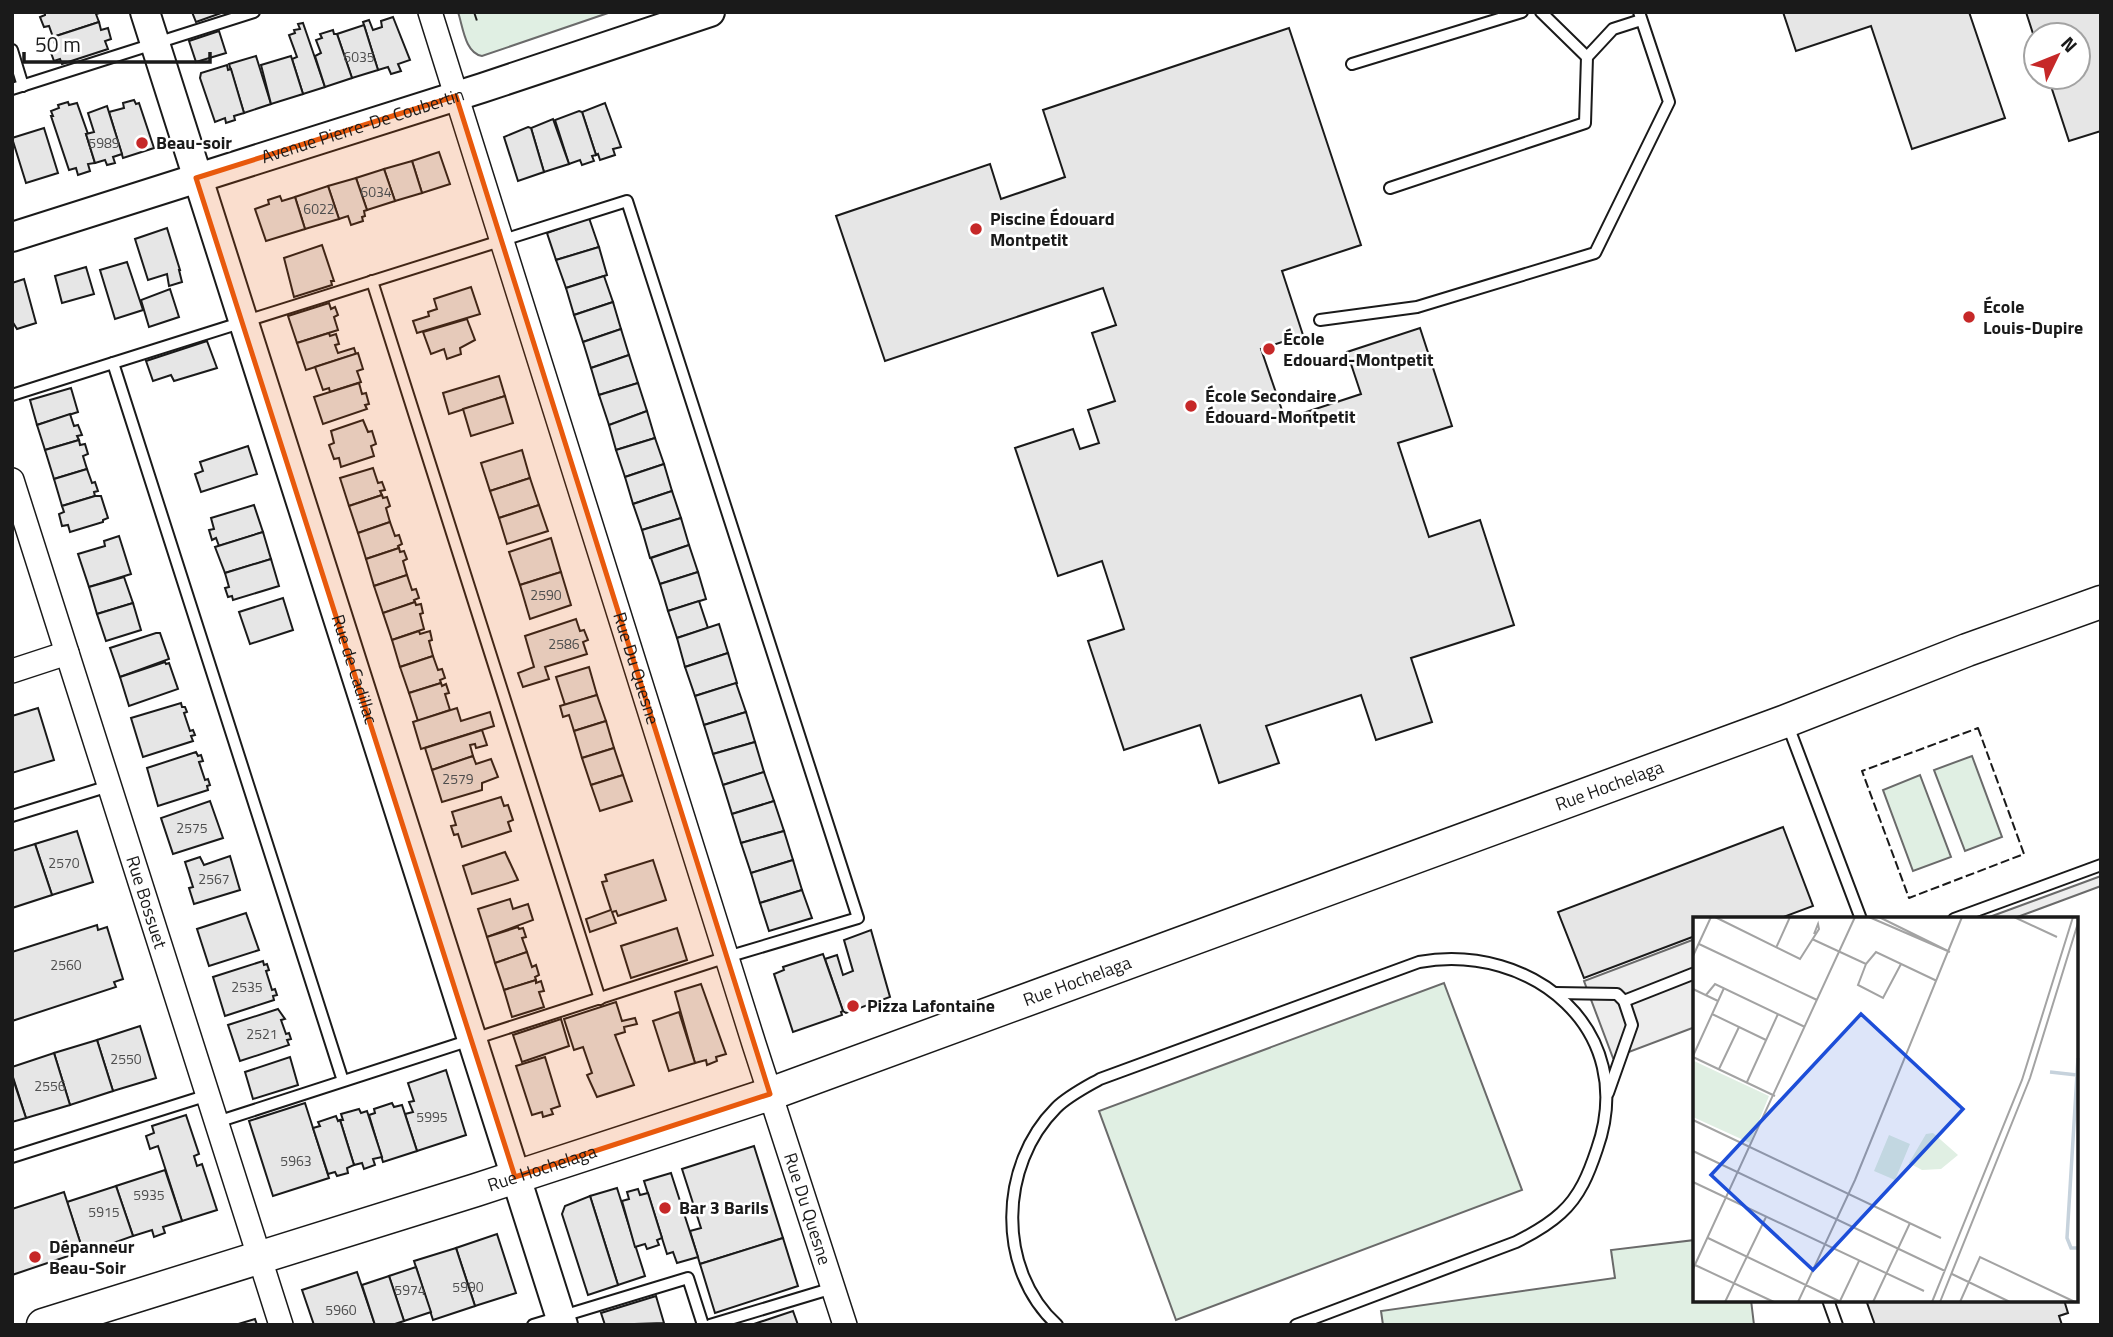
<svg xmlns="http://www.w3.org/2000/svg" width="2113" height="1337" font-family="'Titillium Web',sans-serif">
<style>
.park{fill:#e0efe3;stroke:#6a6a6a;stroke-width:2}
.parking{fill:#ededed;stroke:#6a6a6a;stroke-width:2}
.building{fill:#e6e6e6;stroke:#1a1a1a;stroke-width:2}
.lines{fill:none;stroke-linecap:round;stroke-linejoin:round}
.service-casing{stroke:#1a1a1a;stroke-width:14}
.minor-casing{stroke:#1a1a1a;stroke-width:26}
.tertiary-casing{stroke:#1a1a1a;stroke-width:32}
.secondary-casing{stroke:#1a1a1a;stroke-width:35}
.service{stroke:#fff;stroke-width:10}
.minor{stroke:#fff;stroke-width:23}
.tertiary{stroke:#fff;stroke-width:28}
.secondary{stroke:#fff;stroke-width:32}
.fence{stroke:#1a1a1a;stroke-width:2;stroke-dasharray:9 3.5;stroke-linecap:butt}
.marked{fill:#e8590c;fill-opacity:0.2;stroke:#e8590c;stroke-width:5;stroke-linejoin:round}
.poi-dot{fill:#c62828;stroke:#fff;stroke-width:2.5}
.labels{text-anchor:middle;stroke-width:5;stroke-linejoin:round;paint-order:stroke}
.number-label{font-size:14px;fill:#4d4d4d}
.street-label{font-size:18px;fill:#1a1a1a;stroke:#fff}
.poi-label{font-size:18px;font-weight:bold;fill:#1a1a1a;stroke:#fff;text-anchor:start}
.inset-river{fill:none;stroke:#c6d2dc;stroke-width:3.5}
.inset-road{fill:none;stroke:#a3a3a3;stroke-width:2}
.view{fill:#1d4ed8;fill-opacity:0.15;stroke:#1d4ed8;stroke-width:3.5}
.inset-edge{fill:none;stroke:#1a1a1a;stroke-width:3.5}
</style>
<rect width="100%" height="100%" fill="#fff"/>
<g class="park">
<path d="M458,12H611L482,56C465,53 463,27 458,12Z"/>
<path d="M1972,756L2002,837L1965,851L1934,770Z"/>
<path d="M1920,775L1951,857L1913,871L1883,790Z"/>
<path d="M1444,983L1522,1190L1176,1320L1099,1111Z"/>
<path d="M1695,1240V1300H1751L1754,1325H1383L1381,1311L1615,1278L1611,1250Z"/>
</g>
<g class="parking">
<path d="M2101,876V886L2012,919H1984Z"/>
<path d="M1695,939V1027L1613,1058L1584,981Z"/>
</g>
<g class="building">
<path d="M45,12H103L96,14L99,22L53,37L49,26L44,27L40,17L45,15Z"/>
<path d="M192,12H224L196,22Z"/>
<path d="M1783,12H1969L2005,118L1912,149L1871,26L1796,51Z"/>
<path d="M2026,12H2101V131L2069,141L2048,77H2078V35H2036V43Z"/>
<path d="M393,17L410,60L398,64L401,71L391,74L388,67L378,70L363,22L369,20L373,30L382,27L381,21Z"/>
<path d="M99,22L101,30L108,28L111,39L105,41L108,49L62,64L60,59L54,61L50,50L56,48L53,37Z"/>
<path d="M303,23L325,87L303,94L292,59L297,57L289,35L295,33L294,30L300,29L298,24Z"/>
<path d="M364,25L378,70L352,78L337,34Z"/>
<path d="M1289,28L1361,245L1282,271L1303,335L1261,349L1285,419L1361,394L1347,352L1420,328L1452,426L1398,443L1429,537L1480,520L1514,625L1411,658L1432,722L1376,740L1361,695L1266,726L1279,763L1219,783L1200,725L1124,750L1088,641L1124,629L1102,561L1058,576L1015,448L1073,429L1080,449L1099,443L1088,410L1115,401L1092,333L1116,325L1103,288L885,361L836,216L990,164L1001,199L1065,177L1043,110Z"/>
<path d="M333,30L334,34H337L352,78L325,87L315,56L321,53L316,40L322,38L320,34Z"/>
<path d="M219,31L226,53L196,62L189,41Z"/>
<path d="M256,56L271,104L244,113L229,64Z"/>
<path d="M291,56L303,94L271,104L261,65Z"/>
<path d="M227,65L228,70L231,69L244,113L234,116L235,120L226,123L225,118L215,122L200,78L201,73Z"/>
<path d="M134,100L136,104L139,103L154,148L123,158L109,112L124,108L123,103Z"/>
<path d="M68,102L69,105L77,103L88,134H86L95,163L88,164L90,171L78,175L76,168L69,170L51,116H53L51,111L59,108L58,105Z"/>
<path d="M605,103L621,147L613,149L615,155L600,160L598,154L596,155L582,112Z"/>
<path d="M107,106L122,154L113,157L115,163L107,165L105,160L95,163L86,134L94,132L88,113Z"/>
<path d="M579,111L582,112L596,155L592,156L594,161L582,165L580,160L569,164L555,120Z"/>
<path d="M553,119L569,164L544,172L531,128Z"/>
<path d="M528,127L531,128L544,172L518,181L504,137Z"/>
<path d="M44,128L58,173L26,183L12,138Z"/>
<path d="M439,152L450,184L422,193L412,161Z"/>
<path d="M412,161L422,193L395,201L384,169Z"/>
<path d="M384,169L395,201L367,210L356,178Z"/>
<path d="M356,178L367,210L364,211L365,216L362,217L363,221L351,225L348,216L339,219L328,186Z"/>
<path d="M328,186L339,219L305,229L295,197Z"/>
<path d="M280,196L282,201L295,197L305,229L266,241L255,209L269,204L268,200Z"/>
<path d="M589,218L599,247L556,260L547,233Z"/>
<path d="M167,228L180,270H179L182,282L169,286L167,274L148,280L135,239Z"/>
<path d="M322,245L334,281H331L332,285L294,297L284,258Z"/>
<path d="M599,247L607,275L566,288L556,260Z"/>
<path d="M127,262L143,310L115,319L100,270Z"/>
<path d="M86,267L94,294L62,303L55,276Z"/>
<path d="M604,276L613,302L574,315L566,288Z"/>
<path d="M24,279L36,323L17,329L12,321V283Z"/>
<path d="M471,287L480,314L417,333L413,321L429,316L428,312L437,309L434,299Z"/>
<path d="M170,289L179,317L149,327L141,300Z"/>
<path d="M613,302L621,329L583,342L574,315Z"/>
<path d="M329,303L331,309L335,307L338,315L334,317L338,330L297,343L288,316Z"/>
<path d="M467,319L475,340L460,348L461,354L447,359L444,349L431,354L423,332Z"/>
<path d="M621,329L629,355L591,368L583,342Z"/>
<path d="M329,333L330,336L336,334L339,344L335,345L338,353L354,348L356,354L306,370L297,343Z"/>
<path d="M207,341L217,368L174,381L171,375L153,381L146,361Z"/>
<path d="M358,353L363,369L357,371L361,382L330,392L329,388L323,390L315,367Z"/>
<path d="M629,355L638,383L599,395L591,368Z"/>
<path d="M499,376L505,396L449,414L443,393Z"/>
<path d="M359,383L362,394L366,393L369,404L365,405L367,409L323,424L314,397Z"/>
<path d="M638,383L647,411L609,425L599,395Z"/>
<path d="M71,388L78,412L37,425L30,400Z"/>
<path d="M505,396L513,423L471,436L463,409Z"/>
<path d="M647,411L655,438L616,450L609,425Z"/>
<path d="M70,414L74,426L78,425L82,435L77,436L79,440L45,450L37,425Z"/>
<path d="M363,420L368,432L372,431L376,444L371,446L374,456L341,467L339,458L334,459L329,445L334,443L331,431Z"/>
<path d="M655,438L664,464L625,477L616,450Z"/>
<path d="M79,440L80,445L85,444L88,454L83,456L87,469L54,479L45,450Z"/>
<path d="M248,446L257,474L201,492L195,474L203,471L200,462Z"/>
<path d="M522,450L530,478L490,491L481,463Z"/>
<path d="M664,464L672,491L633,504L625,477Z"/>
<path d="M373,468L378,483L382,482L385,490L380,491L382,495L349,506L340,478Z"/>
<path d="M87,469L92,483L95,482L98,491L94,492L95,496L62,506L54,479Z"/>
<path d="M530,478L539,505L499,518L490,491Z"/>
<path d="M672,491L681,518L642,530L633,504Z"/>
<path d="M382,495L383,498L387,497L390,506L386,508L390,522L358,533L349,506Z"/>
<path d="M95,496H101L108,518L103,520V522L70,532L68,525L62,526L59,514L64,512L62,506Z"/>
<path d="M254,505L263,532L219,546L216,538L212,540L209,530L214,529L211,518Z"/>
<path d="M539,505L548,531L507,544L499,518Z"/>
<path d="M681,518L689,545L650,558L642,530Z"/>
<path d="M390,522L395,536L399,535L402,544L398,546L399,548L366,559L358,533Z"/>
<path d="M263,532L271,559L225,573L215,547Z"/>
<path d="M119,536L131,574L89,587L78,554L105,546L104,541Z"/>
<path d="M551,538L561,572L520,585L509,552Z"/>
<path d="M689,545L698,572L660,584L651,558Z"/>
<path d="M399,548L400,552L404,551L407,559L403,561L407,575L374,586L366,559Z"/>
<path d="M271,559L279,586L233,600L232,596L228,597L225,588L229,587L225,573Z"/>
<path d="M561,572L571,605L530,619L520,585Z"/>
<path d="M698,572L706,599L668,611L660,584Z"/>
<path d="M407,575L412,590L416,589L419,598L414,600L415,602L383,613L374,586Z"/>
<path d="M124,577L133,603L97,614L89,587Z"/>
<path d="M283,598L293,630L250,644L239,612Z"/>
<path d="M699,601L708,628L677,638L668,611Z"/>
<path d="M415,602L416,605L421,604L423,613L420,614L424,629L392,640L383,613Z"/>
<path d="M133,603L141,630L106,641L97,614Z"/>
<path d="M576,619L580,631L584,630L588,640L583,642L587,654L545,667L549,679L523,687L518,673L534,667L525,636Z"/>
<path d="M719,624L728,653L685,667L677,638Z"/>
<path d="M419,631L420,634L430,631L432,640L429,641L433,656L400,667L392,640Z"/>
<path d="M156,633H160L169,659L120,677L110,648Z"/>
<path d="M728,653L737,683L695,696L685,667Z"/>
<path d="M433,656L438,670L442,669L445,678L440,680L441,683L409,693L400,667Z"/>
<path d="M165,662L166,664L169,663L178,689L129,706L120,677Z"/>
<path d="M589,667L597,695L565,705L556,677Z"/>
<path d="M441,683L442,686L446,684L449,693L445,694L450,710L418,721L409,693Z"/>
<path d="M736,683L746,712L704,725L695,696Z"/>
<path d="M597,695L606,721L574,731L569,715L563,717L560,706Z"/>
<path d="M181,703L182,707H185L187,712L184,713L190,731L193,730L195,735L191,736L193,741L143,757L131,718Z"/>
<path d="M38,708L54,760L12,773V716Z"/>
<path d="M457,708L461,721L490,712L494,726L421,749L413,722Z"/>
<path d="M746,712L755,742L713,754L704,725Z"/>
<path d="M606,721L614,748L582,758L574,731Z"/>
<path d="M482,730L487,745L476,748L475,744L470,745L473,756L432,770L425,748Z"/>
<path d="M755,742L764,772L723,785L713,754Z"/>
<path d="M614,748L623,775L591,785L582,758Z"/>
<path d="M196,752L198,756L201,755L203,761L199,762L205,780L208,779L210,785L207,786L208,790L158,806L147,768Z"/>
<path d="M473,756L476,764L491,759L498,777L482,783V790L442,802L432,770Z"/>
<path d="M764,772L774,801L732,814L723,785Z"/>
<path d="M623,775L632,801L600,811L591,785Z"/>
<path d="M501,797L504,806L508,805L513,820L508,822L511,831L462,847L458,834L454,835L451,826L456,825L452,812Z"/>
<path d="M210,801L223,838L173,854L161,818Z"/>
<path d="M774,801L784,831L741,843L732,814Z"/>
<path d="M1783,827L1813,906L1778,919H1695V936L1584,978L1558,912Z"/>
<path d="M77,831L93,882L52,895L35,844Z"/>
<path d="M784,831L793,860L751,873L741,843Z"/>
<path d="M35,844L52,895L12,908V851Z"/>
<path d="M505,852L518,880L472,894L463,866Z"/>
<path d="M230,856L240,890L194,904L189,888L193,887L185,862L200,857L204,865Z"/>
<path d="M653,860L666,900L618,916L616,911L612,912L616,923L590,932L586,919L611,910L602,882L607,881L605,875Z"/>
<path d="M793,860L802,890L760,903L751,873Z"/>
<path d="M802,890L812,918L769,931L760,903Z"/>
<path d="M510,899L513,909L528,904L533,920L487,937L478,909Z"/>
<path d="M246,913L259,950L209,966L197,929Z"/>
<path d="M97,925L98,930L107,927L123,979L114,982L116,987L12,1021V952Z"/>
<path d="M518,927L519,929L523,928L526,937L522,938L527,952L495,963L487,937Z"/>
<path d="M677,928L687,960L631,978L621,946Z"/>
<path d="M871,930L890,997L846,1013L843,1011L825,959L837,955L843,975L853,971L844,940Z"/>
<path d="M527,952L532,967L536,965L539,975L535,977L536,980L504,990L495,963Z"/>
<path d="M823,954L843,1011L841,1012L842,1015L793,1032L774,974L784,970L783,967Z"/>
<path d="M263,961L264,965L267,964L269,970L266,971L272,990L275,989L277,995L273,996L274,1000L225,1016L213,977Z"/>
<path d="M536,980V983L541,981L544,991L539,992L544,1007L512,1017L504,990Z"/>
<path d="M701,984L726,1054L716,1057L717,1061L707,1065L706,1060L695,1063L675,992Z"/>
<path d="M616,1002L622,1021L635,1018L637,1024L624,1027L625,1032L615,1035L634,1085L597,1097L587,1075L592,1073L583,1047L574,1050L564,1019Z"/>
<path d="M278,1009L285,1019L281,1020L286,1034L289,1033L291,1039L287,1040L289,1045L240,1061L228,1025Z"/>
<path d="M679,1012L695,1063L669,1071L653,1021Z"/>
<path d="M561,1019L569,1046L522,1062L513,1035Z"/>
<path d="M140,1026L156,1078L113,1091L97,1040Z"/>
<path d="M97,1040L113,1091L70,1105L54,1053Z"/>
<path d="M54,1053L70,1105L26,1118L12,1074V1067Z"/>
<path d="M290,1057L298,1085L253,1099L245,1072Z"/>
<path d="M545,1057L560,1106L551,1109L553,1114L543,1117L542,1112L532,1115L516,1066Z"/>
<path d="M446,1070L466,1135L417,1151L405,1114L413,1112L409,1102L414,1101L408,1083Z"/>
<path d="M12,1076L26,1118L12,1122Z"/>
<path d="M305,1103L329,1178L273,1196L249,1121Z"/>
<path d="M392,1103L394,1107L402,1105L417,1151L383,1162L369,1115L375,1113L374,1109Z"/>
<path d="M359,1109L361,1113L367,1111L382,1157L373,1159L375,1165L364,1169L362,1163L354,1165L340,1120H343L341,1114Z"/>
<path d="M186,1115L199,1154L194,1156L197,1166L202,1164L217,1210L182,1221L158,1146L150,1149L146,1136L154,1133L152,1126Z"/>
<path d="M336,1116L338,1121L340,1120L354,1165L347,1168L348,1173L337,1176L335,1172L328,1174L313,1128L320,1126L318,1122Z"/>
<path d="M754,1146L783,1238L700,1264L690,1231L701,1228L682,1169Z"/>
<path d="M165,1170L182,1221L163,1227L165,1233L154,1237L152,1230L133,1236L116,1186Z"/>
<path d="M671,1173L698,1257L677,1263L673,1252L667,1254L644,1181Z"/>
<path d="M116,1186L133,1236L113,1243L115,1248L104,1251L103,1246L83,1251L67,1202Z"/>
<path d="M617,1188L645,1276L618,1285L590,1196Z"/>
<path d="M638,1189L640,1195L648,1193L662,1238L657,1240L659,1245L647,1249L645,1244L635,1247L622,1201L629,1199L627,1192Z"/>
<path d="M64,1192L83,1251L12,1275V1209Z"/>
<path d="M590,1196L618,1285L588,1295L562,1214L565,1206Z"/>
<path d="M497,1234L516,1293L475,1306L456,1248Z"/>
<path d="M783,1238L798,1286L715,1313L700,1264Z"/>
<path d="M456,1248L475,1306L433,1320L414,1261Z"/>
<path d="M416,1267L431,1312L404,1321L389,1276Z"/>
<path d="M357,1272L375,1325H314L302,1290Z"/>
<path d="M389,1276L404,1321L392,1325H375L362,1285Z"/>
<path d="M656,1296L664,1323L605,1325L601,1313Z"/>
<path d="M1866,1300H2064L2068,1313L2059,1316L2062,1325H1875Z"/>
<path d="M793,1311L798,1325H751Z"/>
<path d="M255,1319L257,1325H235Z"/>
</g>
<g class="lines">
<g class="service-casing">
<g id="service">
<path d="M1541,12L1587,57"/>
<path d="M12,50L23,86"/>
<path d="M1352,64L1522,12"/>
<path d="M12,89L254,12"/>
<path d="M1390,188L1585,123L1587,57L1613,29L1641,20"/>
<path d="M372,281L600,999"/>
<path d="M1320,320L1417,307L1595,253L1669,102L1639,12"/>
<path d="M12,395L113,363"/>
<path d="M1787,723L1861,919"/>
<path d="M12,816L109,786"/>
<path d="M1954,919L2101,865"/>
<path d="M1555,993L1617,994L1624,1001L1632,1025L1608,1093"/>
<path d="M1624,1001L1695,973"/>
<path d="M217,1122L727,957L858,918L627,201L113,363L343,1081"/>
<path d="M12,1157L208,1095"/>
<path d="M1828,1300L1837,1325"/>
<path d="M533,1325L688,1278L703,1325"/>
<path d="M710,1325L833,1288"/>
<path d="M1057,1325C996,1269 999,1165 1056,1108C1068,1096 1086,1087 1100,1079L1419,962C1532,942 1639,1030 1597,1149C1589,1173 1580,1196 1561,1213C1547,1226 1532,1234 1516,1242L1296,1325"/>
</g>
</g>
<g class="minor-casing">
<g id="minor">
<path id="s1" d="M430,12L754,1044L845,1325"/>
<path id="s2" d="M12,480L281,1325"/>
<path d="M12,671L67,653"/>
</g>
</g>
<g class="tertiary-casing">
<g id="tertiary">
<path id="s3" d="M145,12L563,1325"/>
<path id="s4" d="M12,237L482,88L710,12"/>
</g>
</g>
<g class="secondary-casing">
<g id="secondary">
<path id="s5" d="M43,1325L476,1190L770,1094L1786,721L1967,650L2101,602"/>
</g>
</g>
<use href="#service" class="service"/>
<use href="#minor" class="minor"/>
<use href="#tertiary" class="tertiary"/>
<use href="#secondary" class="secondary"/>
<g class="fence">
<path d="M474,12L477,21"/>
<path d="M1978,728L2024,854L1909,898L1862,771Z"/>
</g>
</g>
<path class="marked" d="M456,96L770,1094L515,1177L196,178Z"/>
<g class="poi-dot">
<circle cx="142" cy="143" r="7"/>
<circle cx="976" cy="229" r="7"/>
<circle cx="1969" cy="317" r="7"/>
<circle cx="1269" cy="349" r="7"/>
<circle cx="1191" cy="406" r="7"/>
<circle cx="853" cy="1006" r="7"/>
<circle cx="665" cy="1208" r="7"/>
<circle cx="35" cy="1257" r="7"/>
</g>
<g class="labels">
<g class="number-label">
<text x="359" y="62">6035</text>
<text x="104" y="148">5989</text>
<text x="376" y="197">6034</text>
<text x="319" y="214">6022</text>
<text x="546" y="600">2590</text>
<text x="564" y="649">2586</text>
<text x="458" y="784">2579</text>
<text x="192" y="833">2575</text>
<text x="64" y="868">2570</text>
<text x="214" y="884">2567</text>
<text x="66" y="970">2560</text>
<text x="247" y="992">2535</text>
<text x="262" y="1039">2521</text>
<text x="126" y="1064">2550</text>
<text x="50" y="1091">2556</text>
<text x="432" y="1122">5995</text>
<text x="296" y="1166">5963</text>
<text x="149" y="1200">5935</text>
<text x="104" y="1217">5915</text>
<text x="468" y="1292">5990</text>
<text x="410" y="1295">5974</text>
<text x="341" y="1315">5960</text>
</g>
<g class="street-label">
<text dy="6" stroke="none"><textPath href="#s4" startOffset="368">Avenue Pierre-De Coubertin</textPath></text>
<text dy="6" stroke="none"><textPath href="#s3" startOffset="690">Rue de Cadillac</textPath></text>
<text dy="6" stroke="none"><textPath href="#s1" startOffset="688">Rue Du Quesne</textPath></text>
<text dy="6" stroke="none"><textPath href="#s5" startOffset="1657">Rue Hochelaga</textPath></text>
<text dy="6" stroke="none"><textPath href="#s2" startOffset="443">Rue Bossuet</textPath></text>
<text dy="6" stroke="none"><textPath href="#s5" startOffset="1090">Rue Hochelaga</textPath></text>
<text dy="6" stroke="none"><textPath href="#s5" startOffset="523">Rue Hochelaga</textPath></text>
<text dy="6" stroke="none"><textPath href="#s1" startOffset="1255">Rue Du Quesne</textPath></text>
</g>
<g class="poi-label">
<text x="156" y="149">Beau-soir</text>
<text x="990" y="225">Piscine Édouard<tspan x="990" dy="21">Montpetit</tspan></text>
<text x="1983" y="313">École<tspan x="1983" dy="21">Louis-Dupire</tspan></text>
<text x="1283" y="345">École<tspan x="1283" dy="21">Edouard-Montpetit</tspan></text>
<text x="1205" y="402">École Secondaire<tspan x="1205" dy="21">Édouard-Montpetit</tspan></text>
<text x="867" y="1012">Pizza Lafontaine</text>
<text x="679" y="1214">Bar 3 Barils</text>
<text x="49" y="1253">Dépanneur<tspan x="49" dy="21">Beau-Soir</tspan></text>
</g>
</g>
<g transform="translate(1693 917)">
<rect width="385" height="385" fill="#fff"/>
<path d="M1,144L76,179L57,226L0,200ZM240,216L265,238L248,252L229,253L216,246L233,217ZM196,218L217,227L202,263L181,254Z" fill="#e0efe3"/>
<path class="inset-river" d="M385,141L374,321L378,331H385M357,155L384,158"/>
<path class="inset-road" d="M22,0L107,42L126,12L125,7L121,17M176,0L257,35M186,0L257,35M321,0L364,20M119,22L173,47L183,35L244,64M6,27L124,83M83,31L97,0M0,39L18,0M173,47L165,68L190,81L208,47M0,72L25,84M13,78L22,67L112,110M19,97L73,123M0,139L31,71M0,140L82,179M26,152L46,110M54,165L85,97M0,203L248,321M0,234L252,354M0,265L231,374M15,321L148,385M2,348L81,385M0,352L162,0M259,357L317,385M147,384L166,344M32,385L73,300M105,385L162,263L269,0M180,385L217,306M239,385L329,163L380,0M247,385L337,161L385,6M267,385L287,340L382,385"/>
<path class="view" d="M168,97L270,192L120,353L18,258Z"/>
<rect width="385" height="385" class="inset-edge"/>
</g>
<rect width="2113" height="1337" fill="none" stroke="#1a1a1a" stroke-width="28"/>
<g transform="translate(2057 56) rotate(47)"><circle r="33" fill="#ffffff" stroke="#a3a3a3" stroke-width="2"/>
<path d="M0-5L12 26L0 18L-12 26Z" fill="#c62828"/>
<text y="-10" font-size="19" font-weight="bold" text-anchor="middle" fill="#1a1a1a">N</text>
</g>
<path d="M24 52v10h186v-10" fill="none" stroke="#1a1a1a" stroke-width="3.5"/>
<text x="35" y="52" font-size="21" fill="#1a1a1a" stroke="#ffffff" stroke-width="5" paint-order="stroke">50 m</text>
</svg>
